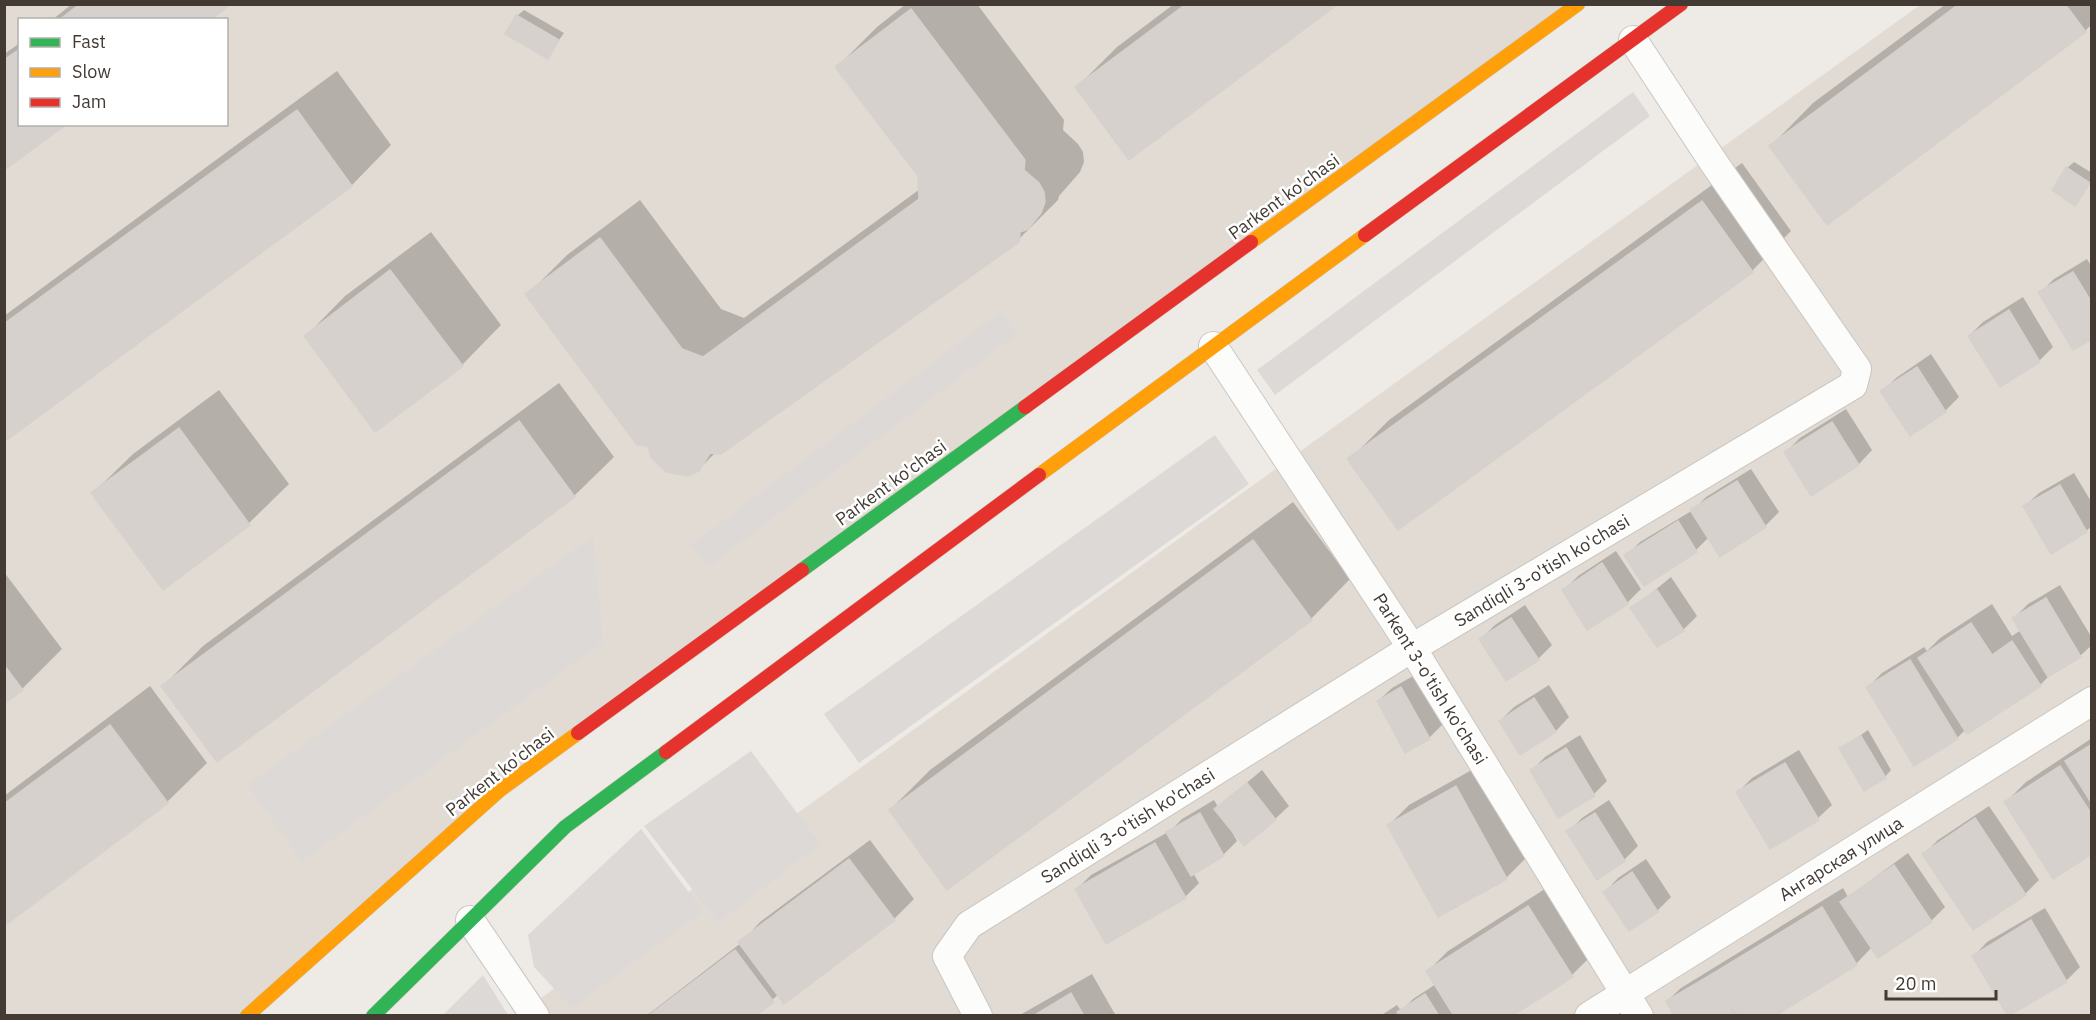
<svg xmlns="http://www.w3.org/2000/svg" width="2096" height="1020" font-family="'IBM Plex Sans',sans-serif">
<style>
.residential{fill:#e1dbd3;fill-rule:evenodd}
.parking{fill:#ddd9d6}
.shadow{fill:#0003}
.building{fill:#d6d1cd;stroke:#d6d1cc;stroke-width:1.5}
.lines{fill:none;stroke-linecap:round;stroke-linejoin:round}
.street-casing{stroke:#cac6c2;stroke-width:30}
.fast-casing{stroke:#cfc2b4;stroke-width:15}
.slow-casing{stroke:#cfc2b4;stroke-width:15}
.jam-casing{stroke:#cfc2b4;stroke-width:15}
.street{stroke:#fcfcfb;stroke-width:28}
.fast{stroke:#30b455;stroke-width:14}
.slow{stroke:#ff9f0a;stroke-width:14}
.jam{stroke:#e5322d;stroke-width:14}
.labels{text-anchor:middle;stroke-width:5;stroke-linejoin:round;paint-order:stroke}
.street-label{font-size:18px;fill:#423a33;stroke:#fff}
</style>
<rect width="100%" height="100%" fill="#eeeae6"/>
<g class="residential">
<path d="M4,5H1578L500,790L247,1016L5,1015ZM20,20H226V124H20Z"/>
<path d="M1920,5H2091V1015L516,1016Z"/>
</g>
<g class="parking">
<path d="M1633,92L1650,116L1275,395L1257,370Z"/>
<path d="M1000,312L1017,334L708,567L691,545Z"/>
<path d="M1215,435L1249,484L859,763L824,714Z"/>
<path d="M593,536L603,642L302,861L247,785Z"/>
<path d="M751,751L820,844L718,923L644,826Z"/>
<path d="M641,829L703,911L572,1008L534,967L528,935Z"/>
<path d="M483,975L508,1015H443Z"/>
</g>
<g class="shadow">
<path d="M72,4H229L208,20H52Z"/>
<path d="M906,4H977L1064,120L1063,130L1078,144L1083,152L1084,162L1080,172L1059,196L1058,200L1018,240L716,452L698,470L649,445L527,295L567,255L640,200L721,309L744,318L920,189L919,176L837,67L877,27Z"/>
<path d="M1174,4H1335L1077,87L1117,47Z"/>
<path d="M1946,4H2092V24L2085,31L1771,146L1813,103Z"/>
<path d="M524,10L564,33L547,57L517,16Z"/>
<path d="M20,43V124L4,168V54Z"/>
<path d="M337,71L391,145L352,185L4,440V316Z"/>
<path d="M2074,162L2092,173V181L2075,204L2067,168Z"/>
<path d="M1742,163L1791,231L1752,271L1349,460L1389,420Z"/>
<path d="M431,232L501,325L462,365L306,336L345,296Z"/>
<path d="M2087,259L2092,267V337L2040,293L2054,279Z"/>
<path d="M2023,297L2053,347L2039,361L2001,385L1969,336L1983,322Z"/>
<path d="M1931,354L1959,397L1945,411L1910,434L1882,392L1896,378Z"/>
<path d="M559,383L614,457L574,496L163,686L203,646Z"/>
<path d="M219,390L289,484L249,523L164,588L93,493L133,454Z"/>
<path d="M1846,409L1872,450L1859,464L1812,494L1786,452L1800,438Z"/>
<path d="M1751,469L1779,512L1765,526L1709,537L1696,550L1644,584L1626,556L1640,542L1693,510L1706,497Z"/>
<path d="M2074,473L2092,503V526L2086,531L2025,506L2039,493Z"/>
<path d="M1293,502L1350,579L1311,619L890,810L930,770Z"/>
<path d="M1616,551L1641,589L1627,603L1564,590L1578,576Z"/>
<path d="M4,572L62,649L22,689L4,702Z"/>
<path d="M1671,577L1697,616L1683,630L1632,609Z"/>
<path d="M2060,585L2092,638V645L2080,656L2052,673L2040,685L1966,729L1957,738L1868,687L1882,673L1924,647L1927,651L1940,638L1992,604L2012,636L2021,630L2014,618L2028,604Z"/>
<path d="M1525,605L1552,645L1538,659L1481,639L1495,625Z"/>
<path d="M1415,675L1443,724L1429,738L1378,701L1392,688Z"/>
<path d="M1549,685L1569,717L1556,731L1521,753L1500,721L1514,707Z"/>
<path d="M150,686L207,763L167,802L4,924V796Z"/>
<path d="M1868,730L1891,770L1885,777L1841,749Z"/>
<path d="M1580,735L1607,781L1594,794L1531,771L1545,757Z"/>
<path d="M2092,738V853L2006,802L2026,782Z"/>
<path d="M1799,750L1832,805L1818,818L1771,847L1738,792L1752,778Z"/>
<path d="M1477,767L1527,857L1506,878L1438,915L1389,825L1409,805Z"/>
<path d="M1262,770L1289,806L1275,819L1232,832L1237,841L1223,855L1193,873L1199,883L1185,897L1077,889L1091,875L1170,831L1182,819L1214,800L1218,807Z"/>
<path d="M1609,800L1638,846L1624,860L1597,878L1568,832L1582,818Z"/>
<path d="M1989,806L2039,880L2025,894L1924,854L1938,840Z"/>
<path d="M870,840L914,899L894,919L779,994L753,1016H646L741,943L760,922Z"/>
<path d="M1908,853L1945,907L1931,921L1872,947L1856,964L1772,1016H1676L1667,1001L1681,988L1843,888L1848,897Z"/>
<path d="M1646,859L1671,897L1657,911L1605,892L1618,878Z"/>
<path d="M1548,887L1592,955L1572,975L1509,1016H1380L1397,1005L1401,1011L1413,999L1436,984L1428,971L1448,951Z"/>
<path d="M2045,908L2080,967L2066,981L2009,1015L1974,956L1987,942Z"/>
<path d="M1092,974L1116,1016H1020V1015Z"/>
</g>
<g class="building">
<path d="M80,4H231L211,20H59Z"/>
<path d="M1186,4H1338L1129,160L1075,87Z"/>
<path d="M1959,4H2065L2086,32L1827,225L1769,146Z"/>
<path d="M911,9L1025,160L1024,170L1039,183L1044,192L1045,202L1041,213L1028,229L1020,232L1019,242L721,454L710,453L699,471L688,476L666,472L651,457L648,446L637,445L525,294L600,238L682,349L703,357L919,199L918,176L835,67Z"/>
<path d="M516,15L559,40L548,59L505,34Z"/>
<path d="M20,49V124H67L4,170V60Z"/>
<path d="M297,110L352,186L4,442V324Z"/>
<path d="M2066,167L2090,183L2075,206L2052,190Z"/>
<path d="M1702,201L1753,272L1398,530L1347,459Z"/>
<path d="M390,270L463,366L375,432L304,336Z"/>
<path d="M2073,272L2092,303V339L2073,350L2038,292Z"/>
<path d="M2009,310L2040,362L2000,387L1968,336Z"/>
<path d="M1917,367L1946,412L1910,436L1880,391Z"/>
<path d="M519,421L575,497L217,762L161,686Z"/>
<path d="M1832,422L1859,465L1811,496L1784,452Z"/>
<path d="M179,428L250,525L163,590L91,493Z"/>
<path d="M1737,481L1766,527L1720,557L1690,510Z"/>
<path d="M2060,485L2087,532L2051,554L2023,506Z"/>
<path d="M1678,521L1697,552L1644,586L1624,555Z"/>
<path d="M1253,540L1312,620L947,890L889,810Z"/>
<path d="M1602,563L1628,604L1587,630L1562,590Z"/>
<path d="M1657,590L1684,631L1657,647L1630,608Z"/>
<path d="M2046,598L2081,657L2048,677L2012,618Z"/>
<path d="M1511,618L1539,660L1506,681L1479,639Z"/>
<path d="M1971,623L1992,655L2012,641L2041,686L1967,734L1918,658Z"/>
<path d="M1910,660L1958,739L1914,766L1866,687Z"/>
<path d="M4,665L23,690L4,704Z"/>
<path d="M1401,687L1430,739L1405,753L1377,701Z"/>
<path d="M1534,698L1556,732L1520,755L1499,721Z"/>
<path d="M110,725L168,803L4,926V804Z"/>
<path d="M1861,736L1886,778L1864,791L1839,748Z"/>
<path d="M2092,744V804L2065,761Z"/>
<path d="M1566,748L1595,796L1558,818L1530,770Z"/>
<path d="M1785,763L1819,820L1770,849L1736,792Z"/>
<path d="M2060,766L2092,815V854L2053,879L2004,802Z"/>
<path d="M1247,783L1276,820L1244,846L1214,809Z"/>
<path d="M1456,786L1507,879L1438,917L1387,825Z"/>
<path d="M1200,813L1224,856L1191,876L1166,832Z"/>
<path d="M1595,813L1625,861L1597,880L1566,831Z"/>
<path d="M1975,818L2026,895L1973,930L1922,854Z"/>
<path d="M1155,843L1186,898L1106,944L1075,889Z"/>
<path d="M849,859L895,920L784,1004L738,942Z"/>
<path d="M1894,865L1932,922L1878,958L1840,902Z"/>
<path d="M1632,872L1658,912L1629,931L1603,892Z"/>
<path d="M1528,906L1573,977L1512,1016H1454L1426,971Z"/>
<path d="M1822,907L1857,965L1775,1016H1737L1712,974Z"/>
<path d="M2031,920L2067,982L2008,1016L1972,956Z"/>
<path d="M735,950L774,1002L755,1016H648Z"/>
<path d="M1712,974L1735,1016H1674L1666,1001Z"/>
<path d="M1071,993L1084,1016H1033Z"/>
<path d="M1425,994L1439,1016H1399L1397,1012Z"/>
</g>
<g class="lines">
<g class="street-casing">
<g id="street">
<path d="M1213,346L1412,648L1639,1016"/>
<path d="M470,920L535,1016"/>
<path d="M978,1016L947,956L969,925L1412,648L1853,385L1857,369L1714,163L1633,40"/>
<path d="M1589,1016L2092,701"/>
</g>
</g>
<g class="fast-casing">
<g id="fast">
<path d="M802,570L1025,407"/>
<path d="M373,1016L565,827L666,752"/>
</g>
</g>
<g class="slow-casing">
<g id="slow">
<path d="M1251,242L1578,4"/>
<path d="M1039,475L1365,235"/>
<path d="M247,1016L500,790L578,733"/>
</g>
</g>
<g class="jam-casing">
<g id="jam">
<path d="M1365,235L1681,4"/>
<path d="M1025,407L1251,242"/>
<path d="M578,733L802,570"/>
<path d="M666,752L1039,475"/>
</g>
</g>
<use href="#street" class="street"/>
<use href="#fast" class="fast"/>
<use href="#slow" class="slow"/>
<use href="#jam" class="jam"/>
</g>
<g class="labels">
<g class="street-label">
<text transform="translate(1284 197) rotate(-36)" y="6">Parkent ko'chasi</text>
<text transform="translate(891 483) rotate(-36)" y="6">Parkent ko'chasi</text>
<text transform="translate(1542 571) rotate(-31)" y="6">Sandiqli 3-o'tish ko'chasi</text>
<text transform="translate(1430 679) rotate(58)" y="6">Parkent 3-o'tish ko'chasi</text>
<text transform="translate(500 772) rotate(-38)" y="6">Parkent ko'chasi</text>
<text transform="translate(1128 826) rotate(-32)" y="6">Sandiqli 3-o'tish ko'chasi</text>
<text transform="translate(1841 859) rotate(-32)" y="6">Ангарская улица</text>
</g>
</g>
<rect width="2096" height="1020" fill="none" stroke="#423a33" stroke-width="12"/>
<rect x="18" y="18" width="210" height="108" fill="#ffffff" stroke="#b3b0ad" stroke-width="1.5"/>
<rect x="30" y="38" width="30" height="9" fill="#30b455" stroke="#b3b0ad" stroke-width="1.5"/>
<text x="72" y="48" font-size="18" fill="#423a33">Fast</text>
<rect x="30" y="68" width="30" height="9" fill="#ff9f0a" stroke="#b3b0ad" stroke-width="1.5"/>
<text x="72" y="78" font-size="18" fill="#423a33">Slow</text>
<rect x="30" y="98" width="30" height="9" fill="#e5322d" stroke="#b3b0ad" stroke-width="1.5"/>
<text x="72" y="108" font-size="18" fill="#423a33">Jam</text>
<path d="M1886 990v9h110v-9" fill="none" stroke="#423a33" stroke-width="3"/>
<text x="1895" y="990" font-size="18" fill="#423a33" stroke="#ffffff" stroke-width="4.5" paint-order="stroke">20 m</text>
</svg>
